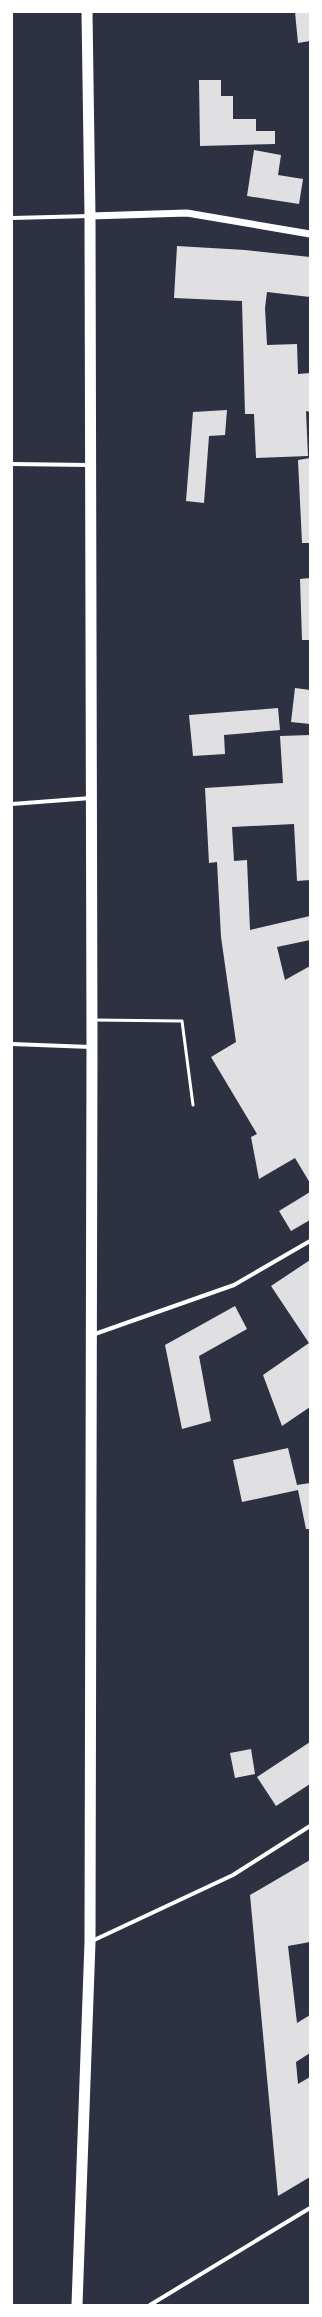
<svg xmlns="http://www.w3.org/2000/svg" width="322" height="2317" font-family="'DejaVu Sans',sans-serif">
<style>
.building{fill:#e0e0e3}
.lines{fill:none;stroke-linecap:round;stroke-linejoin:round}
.service{stroke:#fff;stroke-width:3}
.minor{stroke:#fff;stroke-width:4}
.tertiary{stroke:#fff;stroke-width:7}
.trunk{stroke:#fff;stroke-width:11}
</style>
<rect width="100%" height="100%" fill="#2d3142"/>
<g class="building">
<path d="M295,12H310V41L298,43Z"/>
<path d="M199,80H221V96H233V119H256V131H275V144L200,146Z"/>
<path d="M254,150L281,155L278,175L303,179L299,204L247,196Z"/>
<path d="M177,246L245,250L310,257V297L267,292L265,308L267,345L297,344L298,374L310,373V412L306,411L308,456L256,458L254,414H245L242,301L174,298Z"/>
<path d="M227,410L225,435L209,436L204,503L186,501L193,412Z"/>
<path d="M310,458V543H302L298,460Z"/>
<path d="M310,578V640H302L300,579Z"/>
<path d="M295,688L310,690V724L291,722Z"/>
<path d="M278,708L280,730L224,735L225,754L193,756L189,715Z"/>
<path d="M310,735V880L297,881L294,824L232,827L234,861L247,860L250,930L310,916V940L277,947L285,980L310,966V1183L295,1158L259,1179L251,1137L257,1134L211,1057L236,1042L221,937L217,862L209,863L205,788L283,783L280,736Z"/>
<path d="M310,1192V1220L291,1231L279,1211Z"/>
<path d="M310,1260V1407L282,1426L263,1375L309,1343L271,1286Z"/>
<path d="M235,1306L247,1329L199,1356L211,1421L182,1429L165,1345Z"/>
<path d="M288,1448L297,1485L310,1483V1529H306L298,1490L242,1502L233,1460Z"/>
<path d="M310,1742V1784L276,1806L257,1777Z"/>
<path d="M251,1749L255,1774L235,1778L230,1753Z"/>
<path d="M310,1860V1942L288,1946L297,2023L310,2015V2053L296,2062L298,2084L310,2077V2177L278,2196L250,1895Z"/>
</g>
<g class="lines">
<path class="service" d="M93,1020L182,1021L193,1105"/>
<g class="minor">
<path d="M12,218L90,216"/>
<path d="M12,464L90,465"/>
<path d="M12,804L91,798"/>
<path d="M12,1044L91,1047"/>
<path d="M92,1335L234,1285L310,1241"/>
<path d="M92,1941L233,1875L310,1826"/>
<path d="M150,2305L310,2208"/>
</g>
<path class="tertiary" d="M90,216L187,213L310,234"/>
<path class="trunk" d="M77,2305L90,1942L92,1047L90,216L87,12"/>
</g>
<rect width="322" height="2317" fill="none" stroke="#ffffff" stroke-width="26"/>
</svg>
